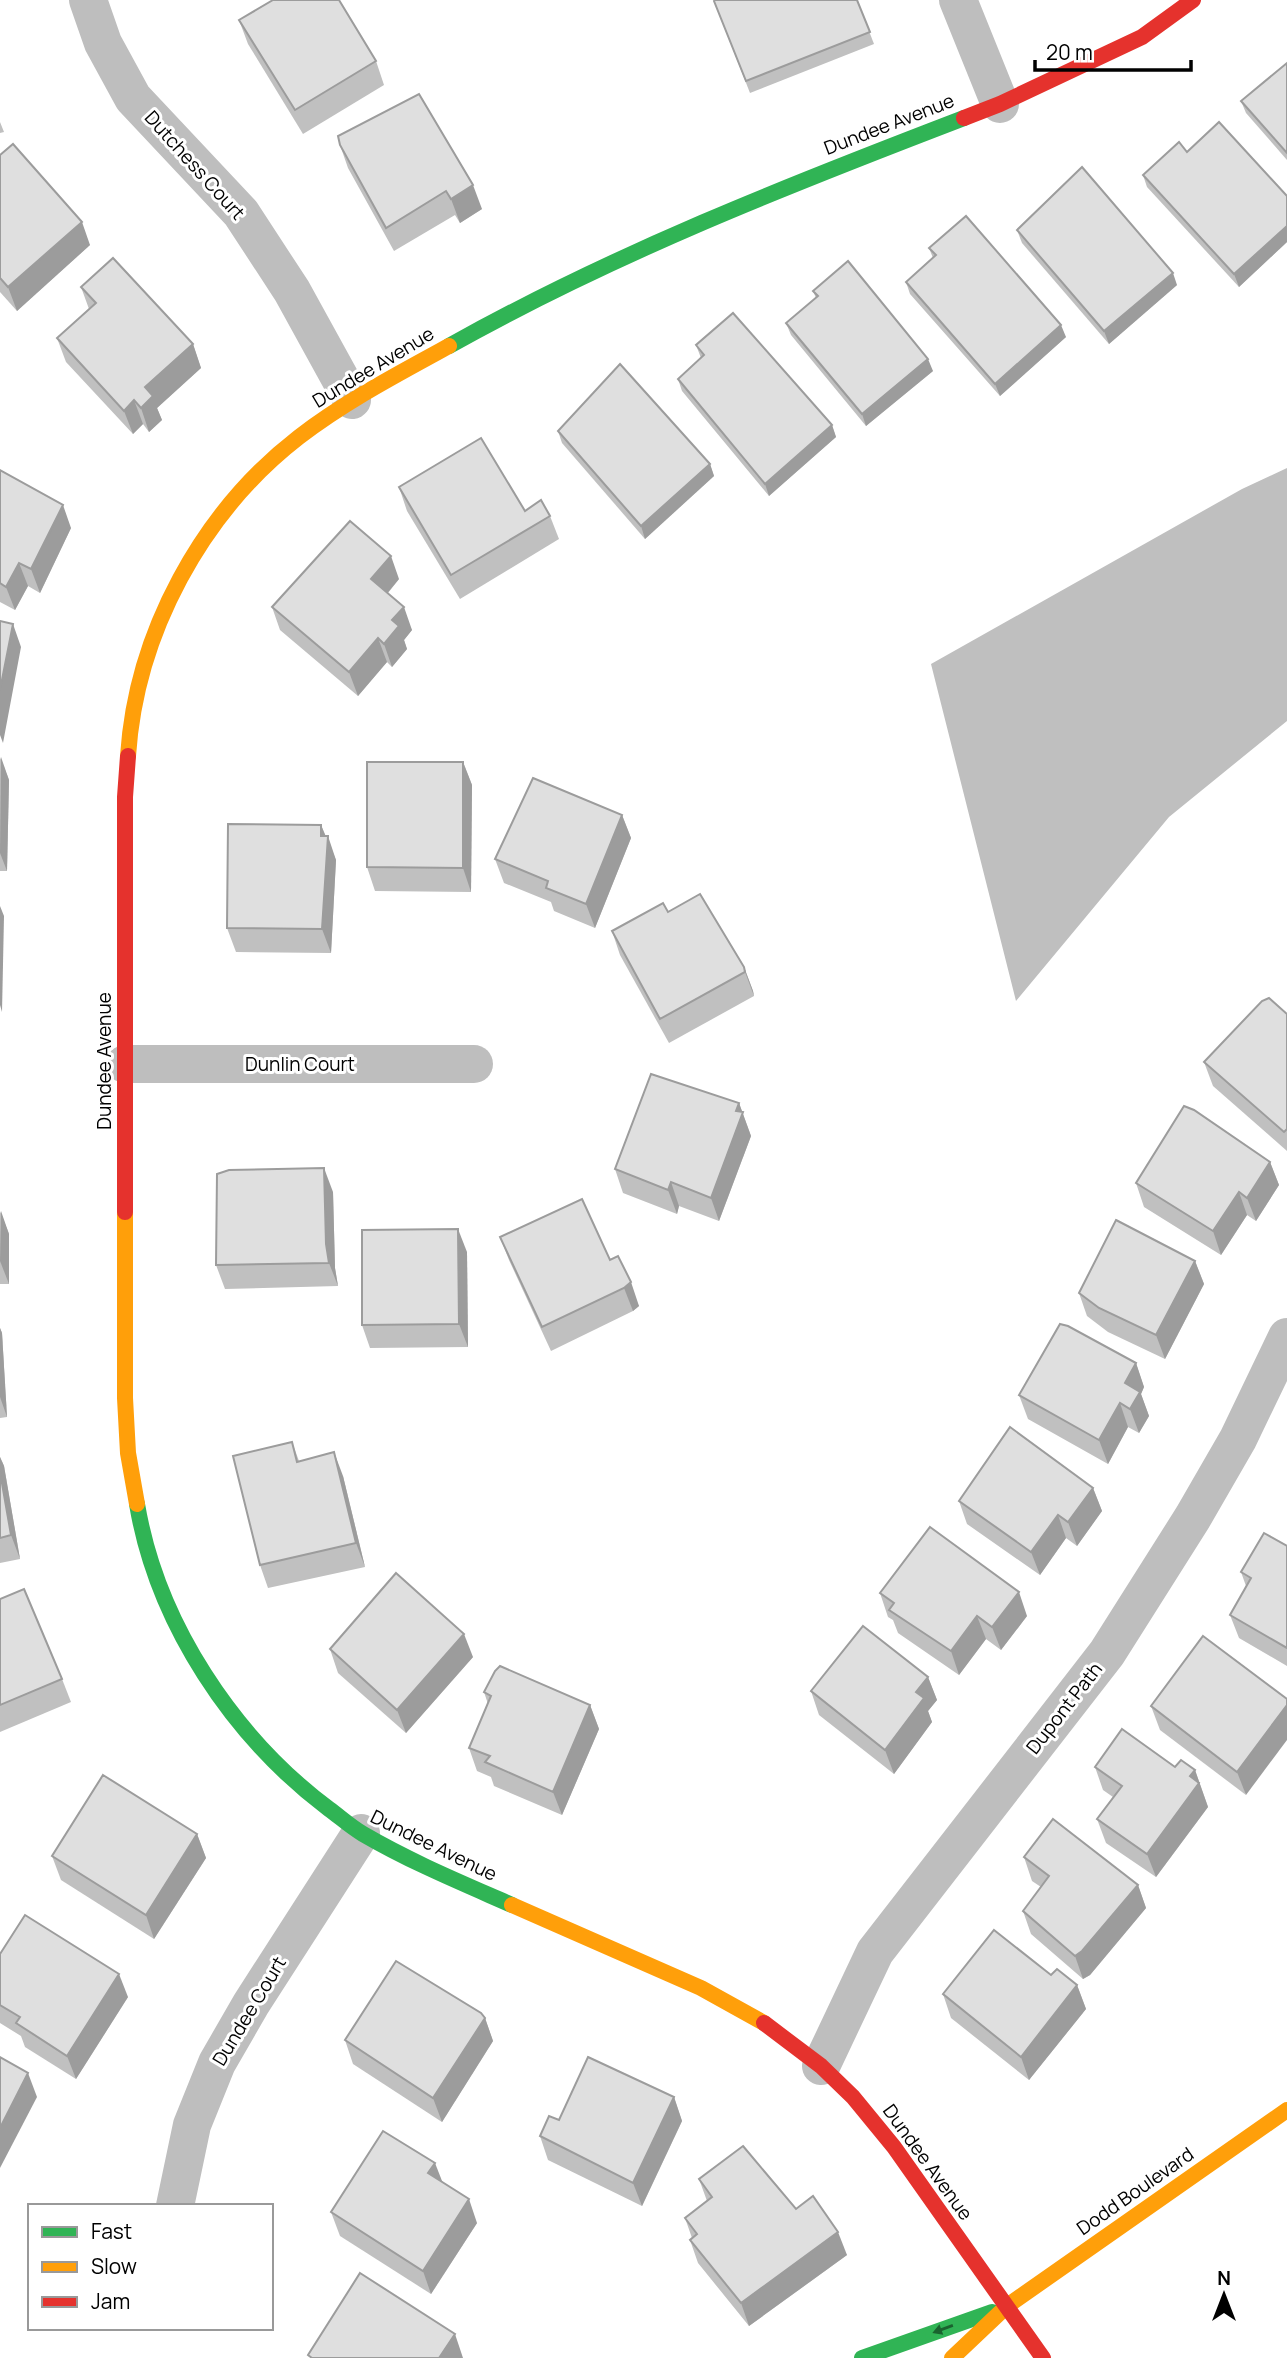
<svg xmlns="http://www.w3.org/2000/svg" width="1287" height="2358" font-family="Manrope,sans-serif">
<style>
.water{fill:#bfbfbf}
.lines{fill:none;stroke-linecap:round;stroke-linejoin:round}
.street{stroke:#bebebe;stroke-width:38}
.fast{stroke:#30b455;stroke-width:16}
.slow{stroke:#ff9f0a;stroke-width:16}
.jam{stroke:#e5322d;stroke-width:16}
.wall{fill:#c0c0c0}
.shaded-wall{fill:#9c9c9c}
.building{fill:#dfdfdf;stroke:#9c9c9c;stroke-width:2}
.oneway{fill:#1a632f}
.labels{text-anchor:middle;stroke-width:6;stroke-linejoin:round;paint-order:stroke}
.street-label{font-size:19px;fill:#000;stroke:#fff}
</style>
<rect width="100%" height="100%" fill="#fff"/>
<path class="water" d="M1287,468V721L1169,817L1016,1001L931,664L1242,489Z"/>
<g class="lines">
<g class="street">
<path d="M88,0L103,43L133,98L241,213L292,291L352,400"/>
<path d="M958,0L1000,104"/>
<path d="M125,1064H474"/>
<path d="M821,2066L875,1952L1107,1653L1193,1517L1238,1439L1287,1337"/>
<path d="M175,2206L192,2125L217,2063L251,2004L361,1833"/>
</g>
<g class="fast">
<path d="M449,346C613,254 789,185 964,118"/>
<path d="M137,1504C157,1623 233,1737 329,1809C340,1817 351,1827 363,1834C411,1862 462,1883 512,1905"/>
<path d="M862,2358L992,2312"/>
</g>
<g class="slow">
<path d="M128,756C136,633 202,512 299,437C346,401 398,374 449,346"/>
<path d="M125,1212V1398L128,1453L137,1504"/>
<path d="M512,1905L701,1988L764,2023"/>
<path d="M952,2358L1007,2306L1287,2110"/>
</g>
<g class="jam">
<path d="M964,118L1000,104L1142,37L1193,0"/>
<path d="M125,1212V797L128,756"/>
<path d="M764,2023L821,2066L853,2097L894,2147L1043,2358"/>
</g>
</g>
<g class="wall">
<path d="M857,0L874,44L750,93L714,1Z"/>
<path d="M239,20L376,61L384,85L303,134L248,44Z"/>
<path d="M1287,63V160L1246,113L1241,101Z"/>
<path d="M0,122L4,132L0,133Z"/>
<path d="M338,136L482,209L460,223L455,215L394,251L348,168L340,145Z"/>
<path d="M1187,152L1287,196V242L1239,287L1147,187L1143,175Z"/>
<path d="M0,155L90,245L17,311L0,292Z"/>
<path d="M1017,230L1177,285L1109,344L1022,243Z"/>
<path d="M929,248L1066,337L1000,396L910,294L906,282L933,258Z"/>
<path d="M81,287L193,344L201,368L157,408L162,420L149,432L143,424L133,434L66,362L57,338L89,309Z"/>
<path d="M813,291L933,371L866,426L791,335L786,323L816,298Z"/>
<path d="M696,345L832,425L836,437L769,496L682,391L678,379L701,358Z"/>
<path d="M558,431L710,464L714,476L645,539L562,443Z"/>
<path d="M0,470L71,528L40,593L28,586L15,610L0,602Z"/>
<path d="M399,487L550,516L559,539L460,599L407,511Z"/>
<path d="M399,579L388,593L412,630L404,640L407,649L392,667L387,662L358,696L280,630L272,607Z"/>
<path d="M0,757L9,780L7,871H0Z"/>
<path d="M463,762L472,785L471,892L375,891L367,867Z"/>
<path d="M622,815L631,838L595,928L554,911L551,902L504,883L495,859Z"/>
<path d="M321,825L336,860L331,953L236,952L227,928Z"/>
<path d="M668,912L744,967L753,991L754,996L669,1043L620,955L612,931Z"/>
<path d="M1287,1014V1151L1213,1086L1204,1062Z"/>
<path d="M739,1103L751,1136L719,1221L679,1206L677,1214L623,1193L615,1169Z"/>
<path d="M1270,1162L1279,1185L1256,1221L1247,1215L1221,1255L1144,1207L1136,1183Z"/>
<path d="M333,1192L335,1268L338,1286L225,1289L216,1265Z"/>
<path d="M0,1211L9,1234V1284H0Z"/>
<path d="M500,1237L610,1260L639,1306L633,1311L551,1351L509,1260Z"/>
<path d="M467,1252L468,1347L370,1348L362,1325Z"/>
<path d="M1195,1261L1204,1284L1165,1359L1108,1332L1087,1316L1079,1293Z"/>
<path d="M0,1328L2,1333L7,1417L0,1418Z"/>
<path d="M1136,1363L1144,1387L1141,1394L1149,1416L1139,1433L1128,1427L1108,1464L1028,1419L1019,1395Z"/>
<path d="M292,1442L299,1461L343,1476L365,1567L268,1588L260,1565Z"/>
<path d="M0,1457L4,1466L20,1559L0,1563Z"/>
<path d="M1093,1488L1102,1511L1077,1546L1066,1538L1040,1575L967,1524L959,1501Z"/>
<path d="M1287,1546V1666L1239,1638L1230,1615L1246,1586L1241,1572Z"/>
<path d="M880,1593L1027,1616L1001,1650L986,1639L959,1675L898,1633L893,1620L888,1617Z"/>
<path d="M0,1599L62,1679L71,1702L0,1732Z"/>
<path d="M1203,1636L1246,1795L1160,1730L1151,1706Z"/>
<path d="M330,1649L473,1657L406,1733L338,1673Z"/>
<path d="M928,1677L937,1700L928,1711L932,1722L894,1774L819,1715L811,1691Z"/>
<path d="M484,1692L590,1705L599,1729L562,1815L494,1786L491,1777L477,1771L469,1748L488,1704Z"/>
<path d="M1095,1767H1175L1195,1770L1208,1807L1156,1877L1106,1843L1097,1819L1113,1797L1103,1790Z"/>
<path d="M197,1834L206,1858L154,1939L61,1880L52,1856Z"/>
<path d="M1024,1857L1138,1885L1146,1908L1090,1975L1083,1979L1031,1934L1023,1911L1041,1887L1032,1881Z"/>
<path d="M0,1954L128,1997L76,2079L25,2047L21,2036L0,2023Z"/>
<path d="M1051,1975L1077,1985L1086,2009L1029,2080L951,2018L943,1994Z"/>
<path d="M485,2018L493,2041L442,2122L353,2064L345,2040Z"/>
<path d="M674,2097L682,2121L642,2206L548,2160L540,2136L559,2120Z"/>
<path d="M699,2179L796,2209L847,2255L749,2326L698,2263L690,2240L692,2238L685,2218L707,2201Z"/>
<path d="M331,2212L477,2223L431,2294L340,2236Z"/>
</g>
<g class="shaded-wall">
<path d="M473,185L482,209L460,223L451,199Z"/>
<path d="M82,222L90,245L17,311L8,287Z"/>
<path d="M1287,226V242L1239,287L1234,274Z"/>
<path d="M1173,273L1177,285L1109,344L1104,331Z"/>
<path d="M1061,325L1066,337L1000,396L995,384Z"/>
<path d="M193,344L201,368L157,408L162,420L149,432L141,408L145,387Z"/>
<path d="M928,359L933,371L866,426L862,414Z"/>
<path d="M134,400L143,424L133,434L124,411Z"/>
<path d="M832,425L836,437L769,496L765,484Z"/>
<path d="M710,464L714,476L645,539L641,526Z"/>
<path d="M63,505L71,528L40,593L31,569Z"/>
<path d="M391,556L399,579L380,602L371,579Z"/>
<path d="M19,563L28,586L15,610L6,587Z"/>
<path d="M404,607L412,630L404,640L407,649L392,667L384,644L392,620Z"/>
<path d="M13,624L21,647L3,743L0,735V690Z"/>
<path d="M378,638L387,662L358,696L349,672Z"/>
<path d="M1,757L9,780L7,871L0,853Z"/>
<path d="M463,762L472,785L471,892L463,868Z"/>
<path d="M622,815L631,838L595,928L586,904Z"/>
<path d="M321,825L328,842V836L336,860L331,953L322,929Z"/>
<path d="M0,906L4,916L2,1012L0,1005Z"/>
<path d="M744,967L753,991L754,996L745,972Z"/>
<path d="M739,1103L751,1136L719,1221L711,1198Z"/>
<path d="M1270,1162L1279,1185L1256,1221L1247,1198Z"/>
<path d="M324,1168L333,1192L335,1268L338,1286L329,1263L326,1244Z"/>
<path d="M671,1182L679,1206L677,1214L668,1190Z"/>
<path d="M1239,1192L1247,1215L1221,1255L1213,1231Z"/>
<path d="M1,1211L9,1234V1284L0,1261Z"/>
<path d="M458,1229L467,1252L468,1347L459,1324Z"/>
<path d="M1195,1261L1204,1284L1165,1359L1156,1335Z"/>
<path d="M631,1282L639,1306L633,1311L624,1288Z"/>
<path d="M0,1328L2,1333L7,1417L0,1397Z"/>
<path d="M1136,1363L1144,1387L1141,1394L1149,1416L1139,1433L1130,1409L1125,1383Z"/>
<path d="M1120,1403L1128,1427L1108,1464L1099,1440Z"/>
<path d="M334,1452L343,1476L365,1567L356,1543Z"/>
<path d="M0,1457L4,1466L20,1559L11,1535L0,1472Z"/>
<path d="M1093,1488L1102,1511L1077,1546L1068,1522Z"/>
<path d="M1058,1515L1066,1538L1040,1575L1031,1552Z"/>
<path d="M1019,1592L1027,1616L1001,1650L992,1627Z"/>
<path d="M977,1616L986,1639L959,1675L951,1651Z"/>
<path d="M464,1634L473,1657L406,1733L397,1710Z"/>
<path d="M928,1677L937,1700L928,1711L932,1722L894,1774L885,1750L916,1692Z"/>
<path d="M590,1705L599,1729L562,1815L553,1792Z"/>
<path d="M1287,1705V1740L1246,1795L1237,1772Z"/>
<path d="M1195,1770L1208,1807L1156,1877L1147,1854L1190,1776Z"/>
<path d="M197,1834L206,1858L154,1939L146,1915Z"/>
<path d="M1138,1885L1146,1908L1090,1975L1083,1979L1075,1956Z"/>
<path d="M119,1974L128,1997L76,2079L67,2056Z"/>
<path d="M1077,1985L1086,2009L1029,2080L1021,2057Z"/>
<path d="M485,2018L493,2041L442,2122L433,2098Z"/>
<path d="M28,2073L37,2097L0,2168V2128Z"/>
<path d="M674,2097L682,2121L642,2206L633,2183Z"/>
<path d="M435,2163L444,2186L428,2173Z"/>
<path d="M469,2199L477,2223L431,2294L423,2271Z"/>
<path d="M838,2232L847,2255L749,2326L741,2303Z"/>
<path d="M455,2334L463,2358H439Z"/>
</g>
<g class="building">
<path d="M273,0H339L376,61L295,110L239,20Z"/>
<path d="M715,0H857L870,32L746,81L714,1Z"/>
<path d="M1287,63V153L1241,101Z"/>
<path d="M419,94L473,185L451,199L446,191L386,228L340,145L338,136Z"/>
<path d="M1219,122L1287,196V226L1234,274L1143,175L1179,142L1187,152Z"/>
<path d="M13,144L82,222L8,287L0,278V155Z"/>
<path d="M1082,167L1173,273L1104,331L1017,230Z"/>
<path d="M966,216L1061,325L995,384L906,282L936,255L929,248Z"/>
<path d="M113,258L193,344L145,387L153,396L141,408L134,400L124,411L57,338L96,303L81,287Z"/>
<path d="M848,261L928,359L862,414L786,323L818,296L813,291Z"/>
<path d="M733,313L832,425L765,484L678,379L704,355L696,345Z"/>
<path d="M620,364L710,464L641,526L558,431Z"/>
<path d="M481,438L525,511L541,500L550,516L451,575L399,487Z"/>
<path d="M0,470L63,505L31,569L19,563L6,587L0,583Z"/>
<path d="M350,521L391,556L371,579L404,607L392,620L399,626L384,644L378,638L349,672L272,607Z"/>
<path d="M0,621L13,624L0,690Z"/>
<path d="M367,762H463V868L367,867Z"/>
<path d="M533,778L622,815L586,904L546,888L548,881L495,859Z"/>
<path d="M228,824L321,825V836H328L322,929L227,928Z"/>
<path d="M700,894L744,967L745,972L660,1019L612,931L663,903L668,912Z"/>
<path d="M1269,998L1287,1014V1129L1284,1132L1204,1062L1262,1001Z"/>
<path d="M651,1074L739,1103L736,1111L743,1112L711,1198L671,1182L668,1190L615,1169Z"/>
<path d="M1184,1106L1194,1110L1270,1162L1247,1198L1239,1192L1213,1231L1136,1183Z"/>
<path d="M324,1168L326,1244L329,1263L216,1265L217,1174L229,1170Z"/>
<path d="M582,1199L610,1260L618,1256L631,1282L624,1288L542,1327L500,1237Z"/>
<path d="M1116,1220L1195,1261L1156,1335L1099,1308L1079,1293Z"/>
<path d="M458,1229L459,1324L362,1325V1230Z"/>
<path d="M1060,1324L1068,1326L1136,1363L1125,1383L1140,1392L1130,1409L1120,1403L1099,1440L1019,1395Z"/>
<path d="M1010,1427L1093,1488L1068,1522L1058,1515L1031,1552L959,1501Z"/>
<path d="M292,1442L297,1462L334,1452L356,1543L260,1565L233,1456Z"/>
<path d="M0,1472L11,1535L0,1538Z"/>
<path d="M930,1527L1019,1592L992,1627L977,1616L951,1651L889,1610L894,1603L880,1593Z"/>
<path d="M1264,1533L1287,1546V1648L1230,1615L1251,1578L1241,1572Z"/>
<path d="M396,1573L464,1634L397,1710L330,1649Z"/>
<path d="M24,1589L62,1679L0,1705V1599Z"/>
<path d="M863,1626L928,1677L916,1692L924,1698L885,1750L811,1691Z"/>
<path d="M1203,1636L1287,1699V1705L1237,1772L1151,1706Z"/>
<path d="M500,1666L590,1705L553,1792L485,1762L490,1756L469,1748L491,1696L484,1692L495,1671Z"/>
<path d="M1122,1729L1175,1767L1181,1760L1195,1770L1190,1776L1199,1783L1147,1854L1097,1819L1122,1786L1095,1767Z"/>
<path d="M103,1775L197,1834L146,1915L52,1856Z"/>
<path d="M1053,1819L1138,1885L1082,1951L1075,1956L1023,1911L1049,1876L1024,1857Z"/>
<path d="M25,1915L119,1974L67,2056L16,2023L20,2017L0,2005V1954Z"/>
<path d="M994,1930L1051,1975L1057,1969L1077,1985L1021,2057L943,1994Z"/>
<path d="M396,1961L481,2013L485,2018L433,2098L345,2040Z"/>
<path d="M0,2057L28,2073L0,2128Z"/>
<path d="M588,2057L674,2097L633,2183L540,2136L549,2116L559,2120Z"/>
<path d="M383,2131L435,2163L428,2173L469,2199L423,2271L331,2212Z"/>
<path d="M743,2146L796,2209L813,2196L838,2232L741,2303L690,2240L697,2234L685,2218L712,2197L699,2179Z"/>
<path d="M360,2273L455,2334L439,2358H312L308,2355Z"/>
</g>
<defs><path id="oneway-solid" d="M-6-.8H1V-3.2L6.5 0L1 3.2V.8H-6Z" transform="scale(1.75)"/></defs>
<use class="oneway" href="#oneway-solid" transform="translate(943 2329) rotate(160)"/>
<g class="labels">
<g class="street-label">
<text transform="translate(889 124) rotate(-21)" y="7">Dundee Avenue</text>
<text transform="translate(195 165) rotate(48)" y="7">Dutchess Court</text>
<text transform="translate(373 367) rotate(-31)" y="7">Dundee Avenue</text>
<text transform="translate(104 1061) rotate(-90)" y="7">Dundee Avenue</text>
<text x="300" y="1071">Dunlin Court</text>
<text transform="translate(1064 1708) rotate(-52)" y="7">Dupont Path</text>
<text transform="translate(434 1845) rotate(26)" y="7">Dundee Avenue</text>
<text transform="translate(249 2011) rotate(-59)" y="7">Dundee Court</text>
<text transform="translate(928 2162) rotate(54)" y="7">Dundee Avenue</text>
<text transform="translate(1135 2191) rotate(-35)" y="7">Dodd Boulevard</text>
</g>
</g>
<rect x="28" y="2204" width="245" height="126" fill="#ffffff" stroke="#999999" stroke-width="2"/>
<rect x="42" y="2227" width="35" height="10" fill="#30b455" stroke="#999999" stroke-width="2"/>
<text x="91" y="2239" font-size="21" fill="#000000">Fast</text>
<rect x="42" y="2262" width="35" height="10" fill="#ff9f0a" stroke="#999999" stroke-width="2"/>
<text x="91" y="2274" font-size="21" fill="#000000">Slow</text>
<rect x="42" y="2297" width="35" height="10" fill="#e5322d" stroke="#999999" stroke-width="2"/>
<text x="91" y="2309" font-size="21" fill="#000000">Jam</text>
<g transform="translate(1224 2295)" stroke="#ffffff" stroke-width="5" paint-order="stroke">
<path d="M0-5L12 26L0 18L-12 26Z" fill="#000000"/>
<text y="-10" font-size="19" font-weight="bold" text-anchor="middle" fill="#000000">N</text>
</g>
<path d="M1035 60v10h156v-10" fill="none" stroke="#000000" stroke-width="3.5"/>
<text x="1046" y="60" font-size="21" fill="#000000" stroke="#ffffff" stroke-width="5" paint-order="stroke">20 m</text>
</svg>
